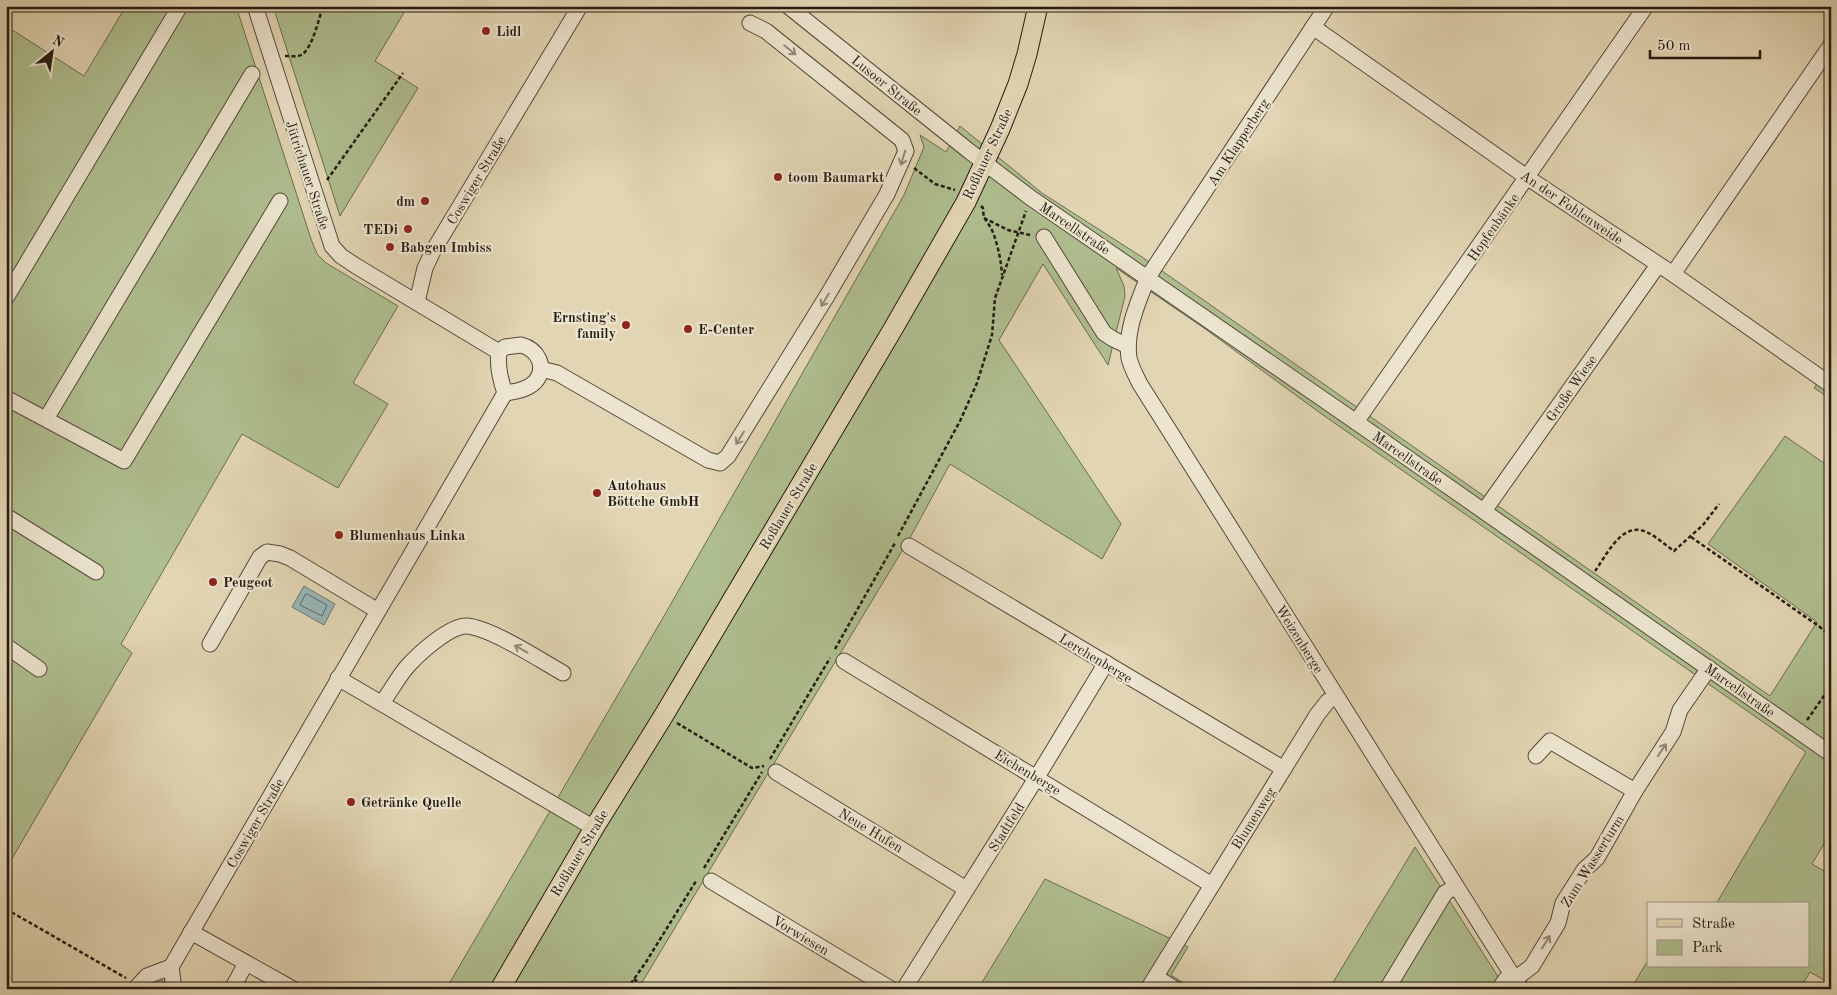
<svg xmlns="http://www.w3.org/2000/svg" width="1837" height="995" font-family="'Old Standard TT',serif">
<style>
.green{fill:#afbe8f;stroke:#6a6c50}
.water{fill:#98b6b7;stroke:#6a7875}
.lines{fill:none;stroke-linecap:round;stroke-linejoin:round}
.shore{stroke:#5e6864;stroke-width:1}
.minor-casing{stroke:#544a3a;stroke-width:17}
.major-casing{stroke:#241b12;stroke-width:21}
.path{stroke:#241b12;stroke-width:2.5;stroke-dasharray:4 2.5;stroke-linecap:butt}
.minor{stroke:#ece4ce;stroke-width:15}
.major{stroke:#e2d5b3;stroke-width:19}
.oneway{stroke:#928a79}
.poi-dot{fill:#8f2418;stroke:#ece4ce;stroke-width:2}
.labels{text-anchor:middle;stroke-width:4.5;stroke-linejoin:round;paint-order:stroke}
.poi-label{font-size:14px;font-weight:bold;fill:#241b12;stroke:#ece4ce;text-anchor:start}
.street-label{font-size:14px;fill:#241b12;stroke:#ece4ce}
</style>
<rect width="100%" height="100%" fill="#e2d5b3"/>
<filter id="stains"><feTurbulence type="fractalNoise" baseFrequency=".004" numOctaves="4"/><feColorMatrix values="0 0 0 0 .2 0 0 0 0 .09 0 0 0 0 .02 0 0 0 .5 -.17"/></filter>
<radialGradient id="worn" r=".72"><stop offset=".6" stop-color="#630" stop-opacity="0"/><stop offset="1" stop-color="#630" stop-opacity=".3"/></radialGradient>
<g class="green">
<path d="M126,6H236L311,239L317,254L326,263L398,306L353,383L388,404L338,488L242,434L121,644L132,653L6,869V26L84,76Z"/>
<path d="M408,6L375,61L418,88L340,216L273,6Z"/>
<path d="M960,126L1042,193L1142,257L1770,696L1817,622L1708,544L1785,436L1831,468V832L1812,864L1831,875V984L1810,972L1800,989H1631L1648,960V966H1808V904H1716L1806,752L1323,415L1204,328L1116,268L1124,286L1125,296L1108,365L1043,264L999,340L1121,524L1102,559L950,464L911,536L638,989H446L664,616L904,195L924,147L920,135L946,152Z"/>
<path d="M1831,365V399L1814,388Z"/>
<path d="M1415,847L1506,989H1329Z"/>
<path d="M1045,879L1188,947L1171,975L1193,989H978Z"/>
<path d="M159,979L165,982L166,989H143L153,980Z"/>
</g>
<path class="water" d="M304,586L335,604L324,625L292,607Z"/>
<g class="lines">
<path class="shore" d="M307,594L327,605L322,616L300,605L305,595Z"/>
<g class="minor-casing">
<g id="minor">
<path d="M255,6L332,246L341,256L356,266L499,352"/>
<path d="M788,6L969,151L1031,198L1356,422L1831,754"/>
<path d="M1327,6L1148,277C1138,302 1125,331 1129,358C1131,367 1136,376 1140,384L1521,989"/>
<path d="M1313,27L1528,178L1673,274L1831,385"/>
<path d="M1044,237L1104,333L1113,339L1128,346"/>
<path d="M1673,274L1831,45"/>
<path d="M6,298L180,6"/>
<path d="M417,302L425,268L433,251L580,6"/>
<path d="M521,345C537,349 548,367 535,382C528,389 514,392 505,393C500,379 497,366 499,352L505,347Z"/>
<path d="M541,369L557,373L708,460L720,463L728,456L827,296L887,194L906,151L902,140L766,31L750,23"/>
<path d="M6,398L124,461L280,201"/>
<path d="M46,419L252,74"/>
<path d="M1356,422L1646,6"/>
<path d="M1484,511L1658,265"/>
<path d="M6,516L96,572"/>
<path d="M909,546L1284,769"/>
<path d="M210,644L260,557L267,552L280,554L290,558L378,611"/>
<path d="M6,646L39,669"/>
<path d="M844,661L1212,885"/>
<path d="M338,678L594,828"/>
<path d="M382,703C390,692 397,679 406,668C417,655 450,625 467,626C491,628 540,660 563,673"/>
<path d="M1536,756L1550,741L1635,791"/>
<path d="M776,772L966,889"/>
<path d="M711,881L891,989"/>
<path d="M191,932L293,989"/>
<path d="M171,967L174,989"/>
<path d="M1156,977L1175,989"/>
<path d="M1515,979L1532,966L1558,923L1563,903L1584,870L1597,858L1635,791L1673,732L1680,710L1709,668"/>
<path d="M135,989L147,976L171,967L505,393"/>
<path d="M232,989L246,963"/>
<path d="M904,989L1037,777L1106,663"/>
<path d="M1148,989L1317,715L1328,701L1336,696"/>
<path d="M1387,989L1445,893L1456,886"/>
<path d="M1499,989L1506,979L1512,975"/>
</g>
</g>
<g class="major-casing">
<path id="major" d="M500,989L594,828L664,715L893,329L966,202L1000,129L1018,84L1027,54L1038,6"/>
</g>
<g class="path">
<path d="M285,56C289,56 297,57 301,55C312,50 319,18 323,6"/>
<path d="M914,168L935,184L955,190"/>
<path d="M327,180L403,73"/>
<path d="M981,206L983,208C983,220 987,220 992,230C998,245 1001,260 1002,275"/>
<path d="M984,218L1008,230L1030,235"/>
<path d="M898,536L960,421L977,383L992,335L995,298L1026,211"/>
<path d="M1691,537L1820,627L1831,637"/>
<path d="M1595,571C1606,556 1621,523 1644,531C1655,535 1665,545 1674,551L1703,525L1719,504"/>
<path d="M835,649L895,543"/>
<path d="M1807,720L1831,686"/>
<path d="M677,723L752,768L764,766"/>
<path d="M770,759L830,658"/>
<path d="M704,868L762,772"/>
<path d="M6,909L126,978"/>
<path d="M634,979L646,989"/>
<path d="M627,989L646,962L696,881"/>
</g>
<use href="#minor" class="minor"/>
<use href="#major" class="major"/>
</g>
<defs><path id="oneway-shaft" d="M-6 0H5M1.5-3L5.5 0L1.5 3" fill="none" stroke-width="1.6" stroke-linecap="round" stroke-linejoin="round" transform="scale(1.25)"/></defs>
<g class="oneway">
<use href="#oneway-shaft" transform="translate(790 50) rotate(39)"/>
<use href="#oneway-shaft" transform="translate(903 158) rotate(107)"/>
<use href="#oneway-shaft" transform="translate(825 300) rotate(121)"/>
<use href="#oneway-shaft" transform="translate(740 438) rotate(122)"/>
<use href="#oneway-shaft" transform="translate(521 649) rotate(-151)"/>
<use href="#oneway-shaft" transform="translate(1662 750) rotate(-56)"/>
<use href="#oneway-shaft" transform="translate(1546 942) rotate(-58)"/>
</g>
<g class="poi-dot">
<circle cx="486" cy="31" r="5"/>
<circle cx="778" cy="177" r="5"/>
<circle cx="425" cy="201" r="5"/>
<circle cx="408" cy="229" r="5"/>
<circle cx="390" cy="247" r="5"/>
<circle cx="626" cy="325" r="5"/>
<circle cx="688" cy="329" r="5"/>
<circle cx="597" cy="493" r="5"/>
<circle cx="339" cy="535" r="5"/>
<circle cx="213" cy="582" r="5"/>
<circle cx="351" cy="802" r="5"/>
</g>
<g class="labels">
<g class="poi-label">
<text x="496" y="36">Lidl</text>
<text x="788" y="182">toom Baumarkt</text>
<text x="415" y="206" text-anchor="end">dm</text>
<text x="398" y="234" text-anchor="end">TEDi</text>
<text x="400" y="252">Babgen Imbiss</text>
<text x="616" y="322" text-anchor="end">Ernsting's<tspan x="616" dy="16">family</tspan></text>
<text x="698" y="334">E-Center</text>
<text x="607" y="490">Autohaus<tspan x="607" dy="16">Böttche GmbH</tspan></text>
<text x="349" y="540">Blumenhaus Linka</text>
<text x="223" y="587">Peugeot</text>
<text x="361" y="807">Getränke Quelle</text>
</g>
<g class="street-label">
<text transform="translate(887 85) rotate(39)" y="5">Lusoer Straße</text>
<text transform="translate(1238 142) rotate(-57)" y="5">Am Klapperberg</text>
<text transform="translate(987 154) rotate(-65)" y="5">Roßlauer Straße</text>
<text transform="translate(308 175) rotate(72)" y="5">Jütrichauer Straße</text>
<text transform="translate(476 180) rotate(-59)" y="5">Coswiger Straße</text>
<text transform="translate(1572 207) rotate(34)" y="5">An der Fohlenweide</text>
<text transform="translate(1493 227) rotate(-55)" y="5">Hopfenbänke</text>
<text transform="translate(1075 228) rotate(34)" y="5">Marcellstraße</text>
<text transform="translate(1571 388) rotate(-55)" y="5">Große Wiese</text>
<text transform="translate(1408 458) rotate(35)" y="5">Marcellstraße</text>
<text transform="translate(788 506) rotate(-59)" y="5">Roßlauer Straße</text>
<text transform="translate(1300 639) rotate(58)" y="5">Weizenberge</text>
<text transform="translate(1096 658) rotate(31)" y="5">Lerchenberge</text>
<text transform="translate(1740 690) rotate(35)" y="5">Marcellstraße</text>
<text transform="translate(1028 772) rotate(31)" y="5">Eichenberge</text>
<text transform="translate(1253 818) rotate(-58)" y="5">Blumenweg</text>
<text transform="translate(255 823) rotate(-60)" y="5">Coswiger Straße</text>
<text transform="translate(1006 827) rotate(-58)" y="5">Stadtfeld</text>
<text transform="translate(871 830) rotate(31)" y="5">Neue Hufen</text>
<text transform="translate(579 853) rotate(-59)" y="5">Roßlauer Straße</text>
<text transform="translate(1592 861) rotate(-58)" y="5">Zum Wasserturm</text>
<text transform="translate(801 935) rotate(31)" y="5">Vorwiesen</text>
</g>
</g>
<rect width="1837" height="995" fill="none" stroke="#e2d5b3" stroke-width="25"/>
<rect x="8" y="8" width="1822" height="980" fill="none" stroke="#241b12" stroke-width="2.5"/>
<rect x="12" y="12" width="1812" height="970" fill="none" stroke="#241b12"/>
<rect x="1647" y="902" width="162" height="65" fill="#ece4ce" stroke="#9c9483"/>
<rect x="1657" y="919" width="25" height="8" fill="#e2d5b3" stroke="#9c9483"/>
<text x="1692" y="928" font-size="15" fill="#241b12">Straße</text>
<rect x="1657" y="940" width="25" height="15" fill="#afbe8f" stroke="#9c9483"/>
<text x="1692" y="952" font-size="15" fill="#241b12">Park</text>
<g transform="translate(52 52) rotate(30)" stroke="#ece4ce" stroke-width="4" paint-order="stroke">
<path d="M0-4L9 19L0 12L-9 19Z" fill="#241b12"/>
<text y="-8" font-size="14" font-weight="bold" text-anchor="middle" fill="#241b12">N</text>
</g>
<path d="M1650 50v8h110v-8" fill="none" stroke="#241b12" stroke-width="2.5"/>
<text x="1657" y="50" font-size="15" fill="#241b12" stroke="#ece4ce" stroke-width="4" paint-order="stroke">50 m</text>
<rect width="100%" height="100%" filter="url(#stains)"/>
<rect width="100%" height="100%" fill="url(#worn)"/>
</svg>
